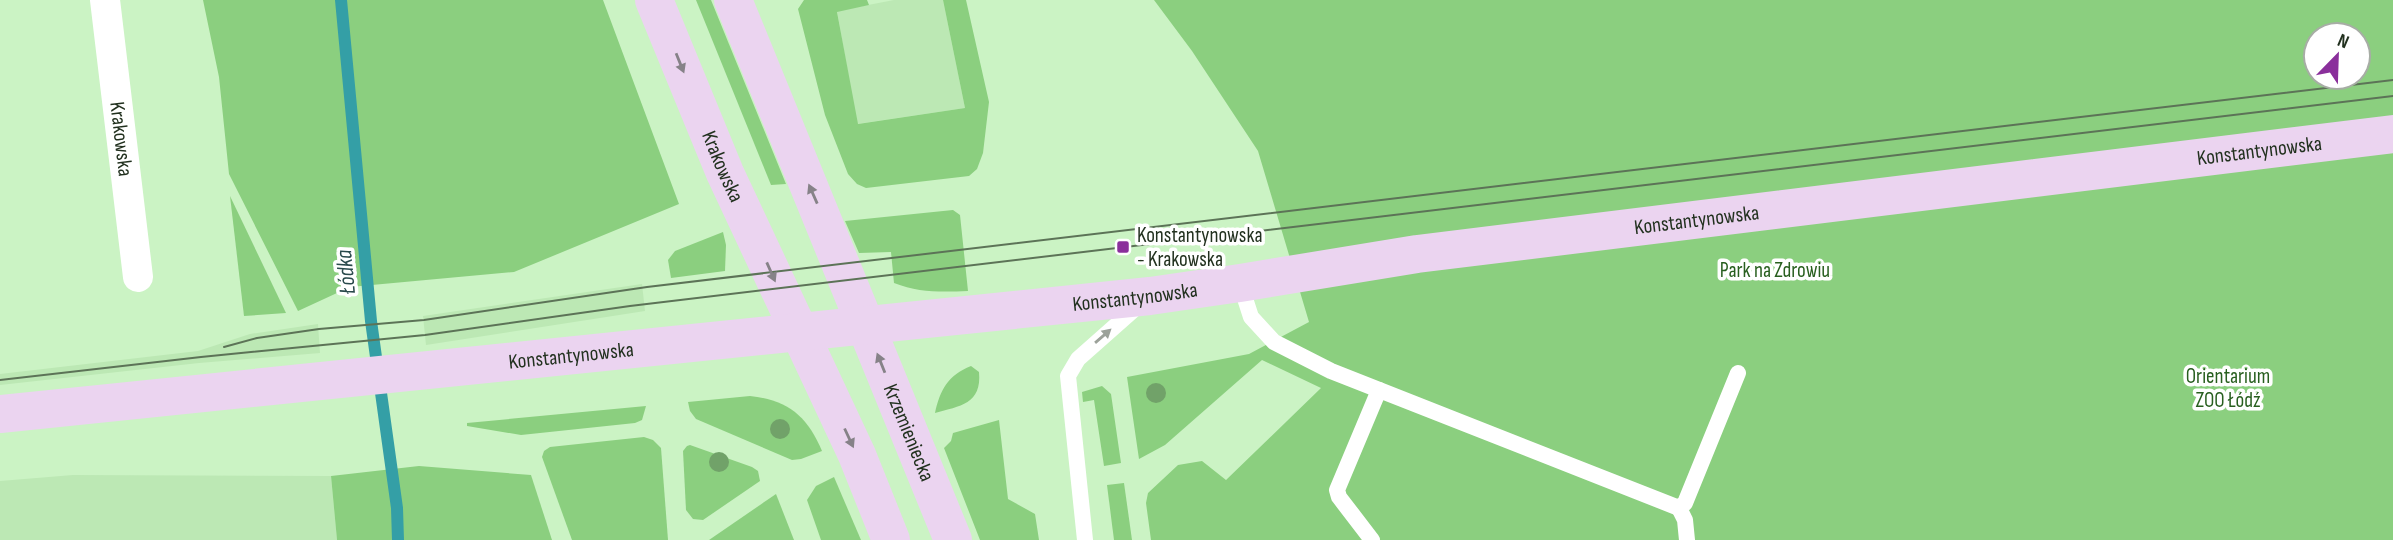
<svg xmlns="http://www.w3.org/2000/svg" width="2393" height="540" font-family="'Sofia Sans Condensed',sans-serif">
<style>
.built{fill:#bce8b4}
.green{fill:#8bcf7f;fill-rule:evenodd}
.lines{fill:none;stroke-linecap:round;stroke-linejoin:round}
.stream{stroke:#349fa6;stroke-width:12}
.service{stroke:#fff;stroke-width:16}
.minor{stroke:#fff;stroke-width:30}
.secondary{stroke:#ebd4f0;stroke-width:38}
.tram{stroke:#5c7357;stroke-width:2}
.tree{fill:#71a269}
.oneway{fill:#868288}
.oneway2{fill:#9ca29a}
.poi-dot{fill:#8a2f9b;stroke:#fff;stroke-width:2.5}
.labels{text-anchor:middle;stroke-width:7;stroke-linejoin:round;paint-order:stroke}
.street-label{font-size:21px;fill:#22311f;stroke:#fff}
.poi-label{font-size:21px;fill:#22311f;stroke:#fff;text-anchor:start}
.park-label{font-size:21px;fill:#285f1f;stroke:#fff}
.water-label{font-size:23px;font-style:italic;fill:#29494b;stroke:#fff}
</style>
<rect width="100%" height="100%" fill="#cbf3c4"/>
<g class="built">
<path d="M894,0H943L965,108L857,124L837,11Z"/>
<path d="M642,284L645,311L426,345L423,316Z"/>
<path d="M318,324L320,353L199,363L0,385V374L198,351L250,334Z"/>
<path d="M73,475L331,476L337,540H0V481Z"/>
</g>
<g class="green">
<path d="M203,0H603L679,204L514,272L350,287L298,311L229,174L219,77Z"/>
<path d="M696,0H711L786,184L771,185Z"/>
<path d="M804,0H867L869,5L837,12L858,124L965,108L943,0H966L989,102L983,153L977,169L969,176L866,188L857,184L848,174L825,115L798,9Z"/>
<path d="M1154,0H2393V540H1151L1146,503L1148,493L1178,465L1202,461L1226,480L1321,388L1262,360L1165,445L1139,459L1127,377L1249,354L1309,322L1258,151L1192,51ZM2316,35H2358V77H2316Z"/>
<path d="M230,196L286,313L244,316Z"/>
<path d="M953,210L960,215L968,291C942,292 919,293 894,283L891,252L859,253L845,221Z"/>
<path d="M723,232L726,245L725,271L671,278L668,260L675,251Z"/>
<path d="M971,366L979,372C982,404 960,406 935,413C940,390 948,375 971,366Z"/>
<path d="M1102,386L1111,394L1121,463L1104,466L1094,400L1083,402L1082,392Z"/>
<path d="M750,396C788,400 807,416 822,451L801,459L792,460L696,419L690,411L688,402Z"/>
<path d="M646,406L642,420L635,423L521,435L467,426V423Z"/>
<path d="M999,420L1008,499L1035,514L1039,540H980L944,448L951,441L953,433Z"/>
<path d="M644,437L653,440L661,448L668,540H572L542,457L544,451L550,447Z"/>
<path d="M690,445L752,467L758,471L760,481L703,520L693,519L686,510L683,451L687,446Z"/>
<path d="M419,466L531,475L552,540H337L331,476Z"/>
<path d="M834,477L861,540H821L807,500L816,486Z"/>
<path d="M1124,483L1132,540H1114L1107,485Z"/>
<path d="M776,494L794,540H709Z"/>
</g>
<g class="lines">
<path class="stream" d="M341,0L371,321L397,508L398,540"/>
<g class="service">
<path d="M1240,283L1251,317L1274,342L1331,371L1679,508L1685,503L1738,373"/>
<path d="M1679,508L1685,520L1687,540"/>
<path d="M1085,540L1068,376L1078,359L1139,305"/>
<path d="M1372,540L1339,497L1337,490L1379,390"/>
</g>
<path class="minor" id="s1" d="M105,0L138,277"/>
<g class="secondary">
<path id="s2" d="M654,0L725,173L857,455L891,540"/>
<path id="s3" d="M733,0L953,540"/>
<path id="s4" d="M0,414L1150,296L1240,283L1417,254L2393,134"/>
</g>
<g class="tram">
<path d="M224,347L257,338L319,329L424,320L647,287L2393,80"/>
<path d="M0,380L201,357L425,335L630,306L2393,96"/>
</g>
</g>
<g class="tree">
<circle cx="1156" cy="393" r="10"/>
<circle cx="780" cy="429" r="10"/>
<circle cx="719" cy="462" r="10"/>
</g>
<defs><path id="oneway-solid" d="M-6-.8H1V-3.2L6.5 0L1 3.2V.8H-6Z" transform="scale(1.75)"/></defs>
<g class="oneway">
<use href="#oneway-solid" transform="translate(680 63) rotate(68)"/>
<use href="#oneway-solid" transform="translate(813 194) rotate(-114)"/>
<use href="#oneway-solid" transform="translate(771 272) rotate(66)"/>
<use href="#oneway-solid" transform="translate(881 363) rotate(-112)"/>
<use href="#oneway-solid" transform="translate(849 438) rotate(65)"/>
</g>
<use class="oneway2" href="#oneway-solid" transform="translate(1103 336) rotate(-41)"/>
<rect class="poi-dot" x="1116" y="240" width="14" height="14" rx="3.5"/>
<g class="labels">
<g class="street-label">
<text dy="7" stroke="none"><textPath href="#s1" startOffset="140">Krakowska</textPath></text>
<text dy="7" stroke="none"><textPath href="#s4" startOffset="2275">Konstantynowska</textPath></text>
<text dy="7" stroke="none"><textPath href="#s2" startOffset="180">Krakowska</textPath></text>
<text dy="7" stroke="none"><textPath href="#s4" startOffset="1708">Konstantynowska</textPath></text>
<text dy="7" stroke="none"><textPath href="#s4" startOffset="1141">Konstantynowska</textPath></text>
<text dy="7" stroke="none"><textPath href="#s4" startOffset="574">Konstantynowska</textPath></text>
<text dy="7" stroke="none"><textPath href="#s3" startOffset="467">Krzemieniecka</textPath></text>
</g>
<g class="poi-label">
<text x="1137" y="242">Konstantynowska<tspan x="1137" dy="24">- Krakowska</tspan></text>
</g>
<g class="park-label">
<text x="1775" y="277">Park na Zdrowiu</text>
<text x="2228" y="383">Orientarium<tspan x="2228" dy="24">ZOO Łódź</tspan></text>
</g>
<g class="water-label">
<text transform="translate(345 272) rotate(-95)" y="8">Łódka</text>
</g>
</g>
<g transform="translate(2337 56) rotate(23)"><circle r="33" fill="#ffffff" stroke="#a7ada5" stroke-width="2"/>
<path d="M0-5L12 26L0 18L-12 26Z" fill="#8a2f9b"/>
<text y="-10" font-size="19" font-weight="bold" text-anchor="middle" fill="#22311f">N</text>
</g>
</svg>
